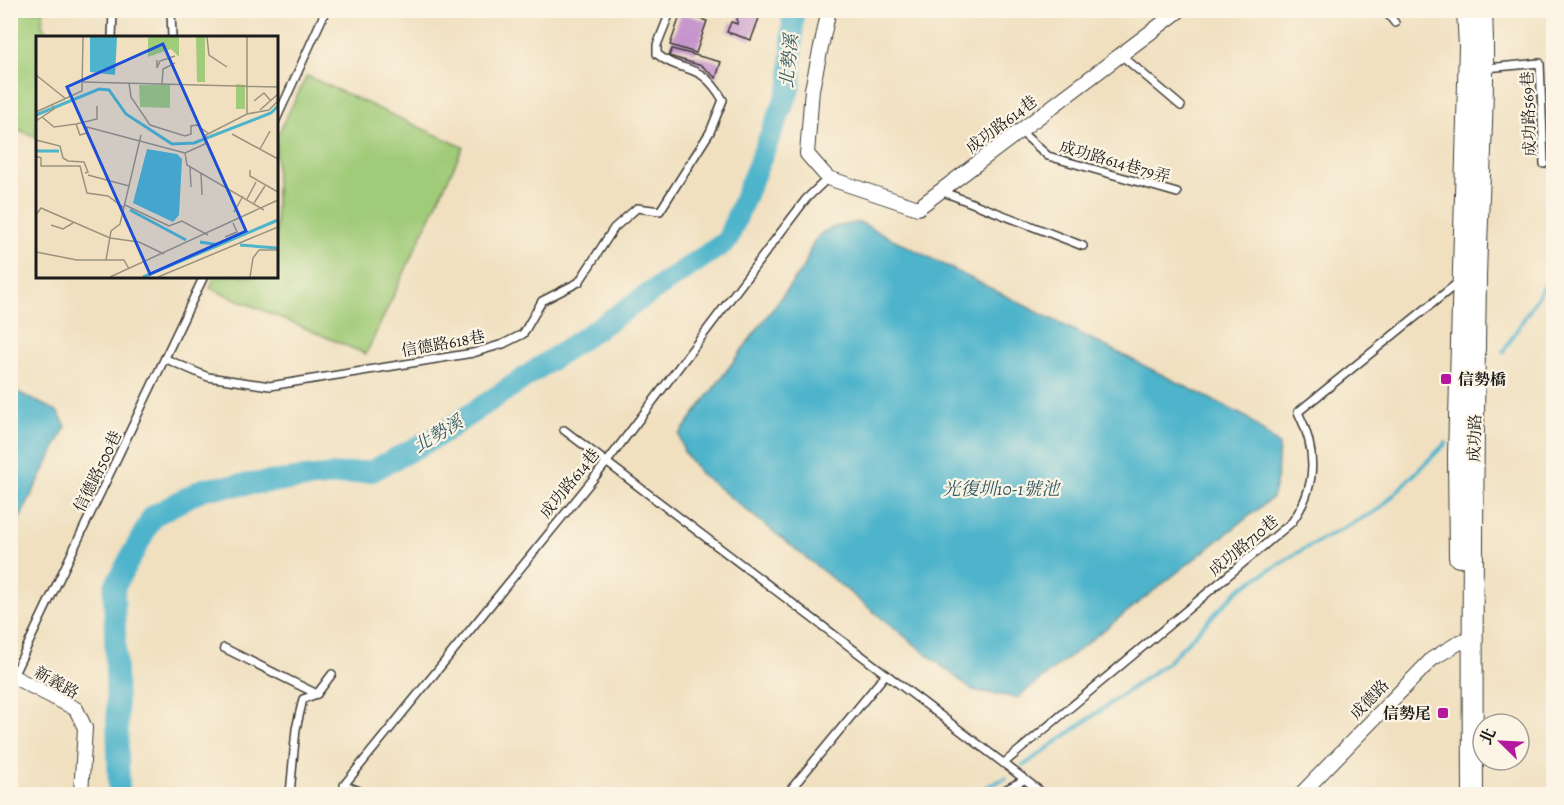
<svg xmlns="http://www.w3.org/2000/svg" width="1564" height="805" font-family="Alegreya,'Noto Serif TC',serif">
<rect width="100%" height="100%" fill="#fcf5e5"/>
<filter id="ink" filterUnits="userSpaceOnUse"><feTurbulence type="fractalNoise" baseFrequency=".0167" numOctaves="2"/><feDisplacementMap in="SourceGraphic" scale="12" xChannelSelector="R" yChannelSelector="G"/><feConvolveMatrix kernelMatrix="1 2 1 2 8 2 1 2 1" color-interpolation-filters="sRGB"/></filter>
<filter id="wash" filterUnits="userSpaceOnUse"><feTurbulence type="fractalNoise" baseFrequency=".008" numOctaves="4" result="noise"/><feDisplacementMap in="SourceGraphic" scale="24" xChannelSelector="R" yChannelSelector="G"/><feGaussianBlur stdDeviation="1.35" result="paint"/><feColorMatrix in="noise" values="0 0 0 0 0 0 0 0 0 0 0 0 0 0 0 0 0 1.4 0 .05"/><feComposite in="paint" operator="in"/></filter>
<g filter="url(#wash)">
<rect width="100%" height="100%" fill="#f0e0c0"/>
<g fill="#a0cb78" stroke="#5e744a" stroke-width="1.5">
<path d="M11,10l33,1 -2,13 7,13 -11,1 -1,100 -26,-12z"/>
<path d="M307,76l156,71 -97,207 -156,-66 5,-12h61v-138z"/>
</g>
<g fill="#4db4cb" stroke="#346874" stroke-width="1.5">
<path d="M859,222l387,195 33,28 -2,35 -5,18 -255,200 -45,-8 -272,-217 -16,-21 -5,-17 126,-170c10,-37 20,-36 54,-43z"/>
<path d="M11,389l46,22 9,15 -55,110z"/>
</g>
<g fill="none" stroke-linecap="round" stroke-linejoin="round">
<g stroke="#4db4cb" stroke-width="4">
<path d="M1503,352l51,-81"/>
<path d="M1023,766l145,-104 71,-73 63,-39 76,-40 68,-67"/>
<path d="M971,794l35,-16"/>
</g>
<path stroke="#4db4cb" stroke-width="22" d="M119,794l-5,-206 39,-72 50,-27 169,-18 66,-35 289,-195 64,-156 2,-75"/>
</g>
<g id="blocks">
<g fill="#c493cc">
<path d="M738,10h24l-11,30 -24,-8 4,-10 6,2z"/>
<path d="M681,13l26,8 -11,32 -26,-8z"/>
<path d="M672,49l49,13 -5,16 -14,-12 -33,-10z"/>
</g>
</g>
</g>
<g filter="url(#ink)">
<use href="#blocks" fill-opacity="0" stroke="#3c3935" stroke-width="1.5"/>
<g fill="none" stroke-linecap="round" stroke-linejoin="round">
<g stroke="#3c3935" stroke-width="10">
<g id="lane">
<path d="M171,10l1,28"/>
<path d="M1385,10l10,13"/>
<path d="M112,38l1,-28"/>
<path d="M1121,55l60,51"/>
<path d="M1486,68l54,-5 4,101"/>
<path d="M276,120l50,-110"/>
<path d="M1019,130l29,26 129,37"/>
<path d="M941,191l142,55"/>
<path d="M166,359l42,18 62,9 203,-33 30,-9 20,-10 19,-33 37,-19 35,-54 23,-20 23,3 50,-79 13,-32c-24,-41 -39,-24 -66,-46v-9l14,-35"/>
<path d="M564,430l480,364"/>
<path d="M224,648l93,46 -14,5 -7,30 -6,65"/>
<path d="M13,676l191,-400"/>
<path d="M317,694l15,-20"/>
<path d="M1004,763l288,-241c26,-36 25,-72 6,-110l162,-131"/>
<path d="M367,794l-23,-9 263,-323 199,-263 22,-21"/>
<path d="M787,794l99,-120"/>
<path d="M997,794l27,-14"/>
</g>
</g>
<g stroke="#3c3935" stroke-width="16">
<g id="street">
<path d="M824,10l4,4 -16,75 -5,65 21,24 90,30 262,-198"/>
<path d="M10,675l66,34 9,19 -4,66"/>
<path d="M1301,794l131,-135 28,-17 12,2"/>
</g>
</g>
<g stroke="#3c3935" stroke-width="22">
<g id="secondary">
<path d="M1459,557l-1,-101 11,-410 -2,-36"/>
<path d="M1473,794c-1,-172 0,-344 3,-516 2,-89 10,-178 6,-268"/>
</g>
</g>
<use href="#lane" stroke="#fff" stroke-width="7"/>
<use href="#street" stroke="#fff" stroke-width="14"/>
<use href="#secondary" stroke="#fff" stroke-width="20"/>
</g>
</g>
<g fill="#b5179e" stroke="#fcf5e5" stroke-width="2">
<rect x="1440" y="373" width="12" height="12" rx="3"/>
<rect x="1437" y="707" width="12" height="12" rx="3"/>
</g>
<g text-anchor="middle" stroke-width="4.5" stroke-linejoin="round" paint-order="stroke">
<g font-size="16" fill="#1c1c1c" stroke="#fcf5e5">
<text transform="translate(1528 114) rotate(-92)" y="6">成功路569巷</text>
<text transform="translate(1001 124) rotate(-37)" y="6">成功路614巷</text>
<text transform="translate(1115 161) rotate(16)" y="6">成功路614巷79弄</text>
<text transform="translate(443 343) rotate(-10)" y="6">信德路618巷</text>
<text transform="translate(1474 438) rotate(-88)" y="6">成功路</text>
<text transform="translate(97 471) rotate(-64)" y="6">信德路500巷</text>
<text transform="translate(569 483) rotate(-51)" y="6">成功路614巷</text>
<text transform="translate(1243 545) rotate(-40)" y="6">成功路710巷</text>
<text transform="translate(57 682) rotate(29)" y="6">新義路</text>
<text transform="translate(1369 699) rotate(-46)" y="6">成德路</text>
</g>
<g font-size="16" font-weight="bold" fill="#1c1c1c" stroke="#fcf5e5" text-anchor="start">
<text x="1458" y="385">信勢橋</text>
<text x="1431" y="719" text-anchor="end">信勢尾</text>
</g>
<g font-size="18" font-style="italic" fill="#305962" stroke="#fcf5e5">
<text transform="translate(789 61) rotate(-85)" y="6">北勢溪</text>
<text transform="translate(438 434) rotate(-31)" y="6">北勢溪</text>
<text x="1001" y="495">光復圳10-1號池</text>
</g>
</g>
<g transform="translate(36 36)">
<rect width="242" height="242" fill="#f0e0c0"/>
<path d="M112,1h31v20l-8,-8 -23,8zM160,1h9v45h-8zM200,48l9,1v24h-9zM103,49h31v23l-30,-1z" fill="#a0cb78"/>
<path d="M54,1h27l-2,38 -25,-3zM111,113l30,5 5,5 -3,56 -6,7 -40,-19z" fill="#4db4cb"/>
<path fill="none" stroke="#4db4cb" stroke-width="3" d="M0,79l63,-26 10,1 17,24 46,30 22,-1 77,-30 7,-7M0,115h23M94,174l56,30M164,206l19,3 59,-25M204,209l37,3M107,241l76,-32"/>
<path fill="none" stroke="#9b927e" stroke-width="1.5" d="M171,1l2,18 18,12M121,24v8l3,-7 15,-5M0,39l30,24M47,46l195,5M93,47l2,14 19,28 35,11 6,-2v-8l6,-1 12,9M126,48l1,-15 12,-6M218,65l10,-8 7,8M224,74l18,-16M0,76l46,-21 1,-54M211,78v-77M6,81l12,10 22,-3 4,11 7,-2v-6l98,26M0,85l18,-12 -2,-5M40,88l21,-5v-13M196,98l46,25M0,104l24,6 3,12 5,3 16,1 4,10 -3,1M224,113l10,-18M0,120l5,2v8h39l7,27 21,3 16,12M154,131l1,20M214,134v6l28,16M165,137l1,22M52,139l41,11M211,163l9,-17M218,167l11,-17M89,169l44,21 13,-5 26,14M228,174l-77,-45 -2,-12 20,-9 1,-9 41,-21 22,-4 9,-9M198,176l9,-16M0,179l5,-7 69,30 29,4 25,12M15,189l12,4 10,-6M189,201l12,-5 -4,-9M0,216l41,8h47l5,9M70,224l5,-29 9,-7 21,-89M74,241l168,-77M122,241l120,-50M214,241l3,-19 6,-8h19"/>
<path fill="#1d4ed8" fill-opacity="0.15" stroke="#1d4ed8" stroke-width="3" d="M127,8l83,187 -96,43 -83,-187z"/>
<rect width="242" height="242" fill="none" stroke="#1c1c1c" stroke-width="3"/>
</g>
<rect width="1564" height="805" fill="none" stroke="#fcf5e5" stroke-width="36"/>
<g transform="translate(1501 742) rotate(294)"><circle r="28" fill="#fcf5e5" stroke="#a29e95" stroke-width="1.5"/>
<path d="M0-4.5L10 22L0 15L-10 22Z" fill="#b5179e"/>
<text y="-9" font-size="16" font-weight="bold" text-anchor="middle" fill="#1c1c1c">北</text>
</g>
</svg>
